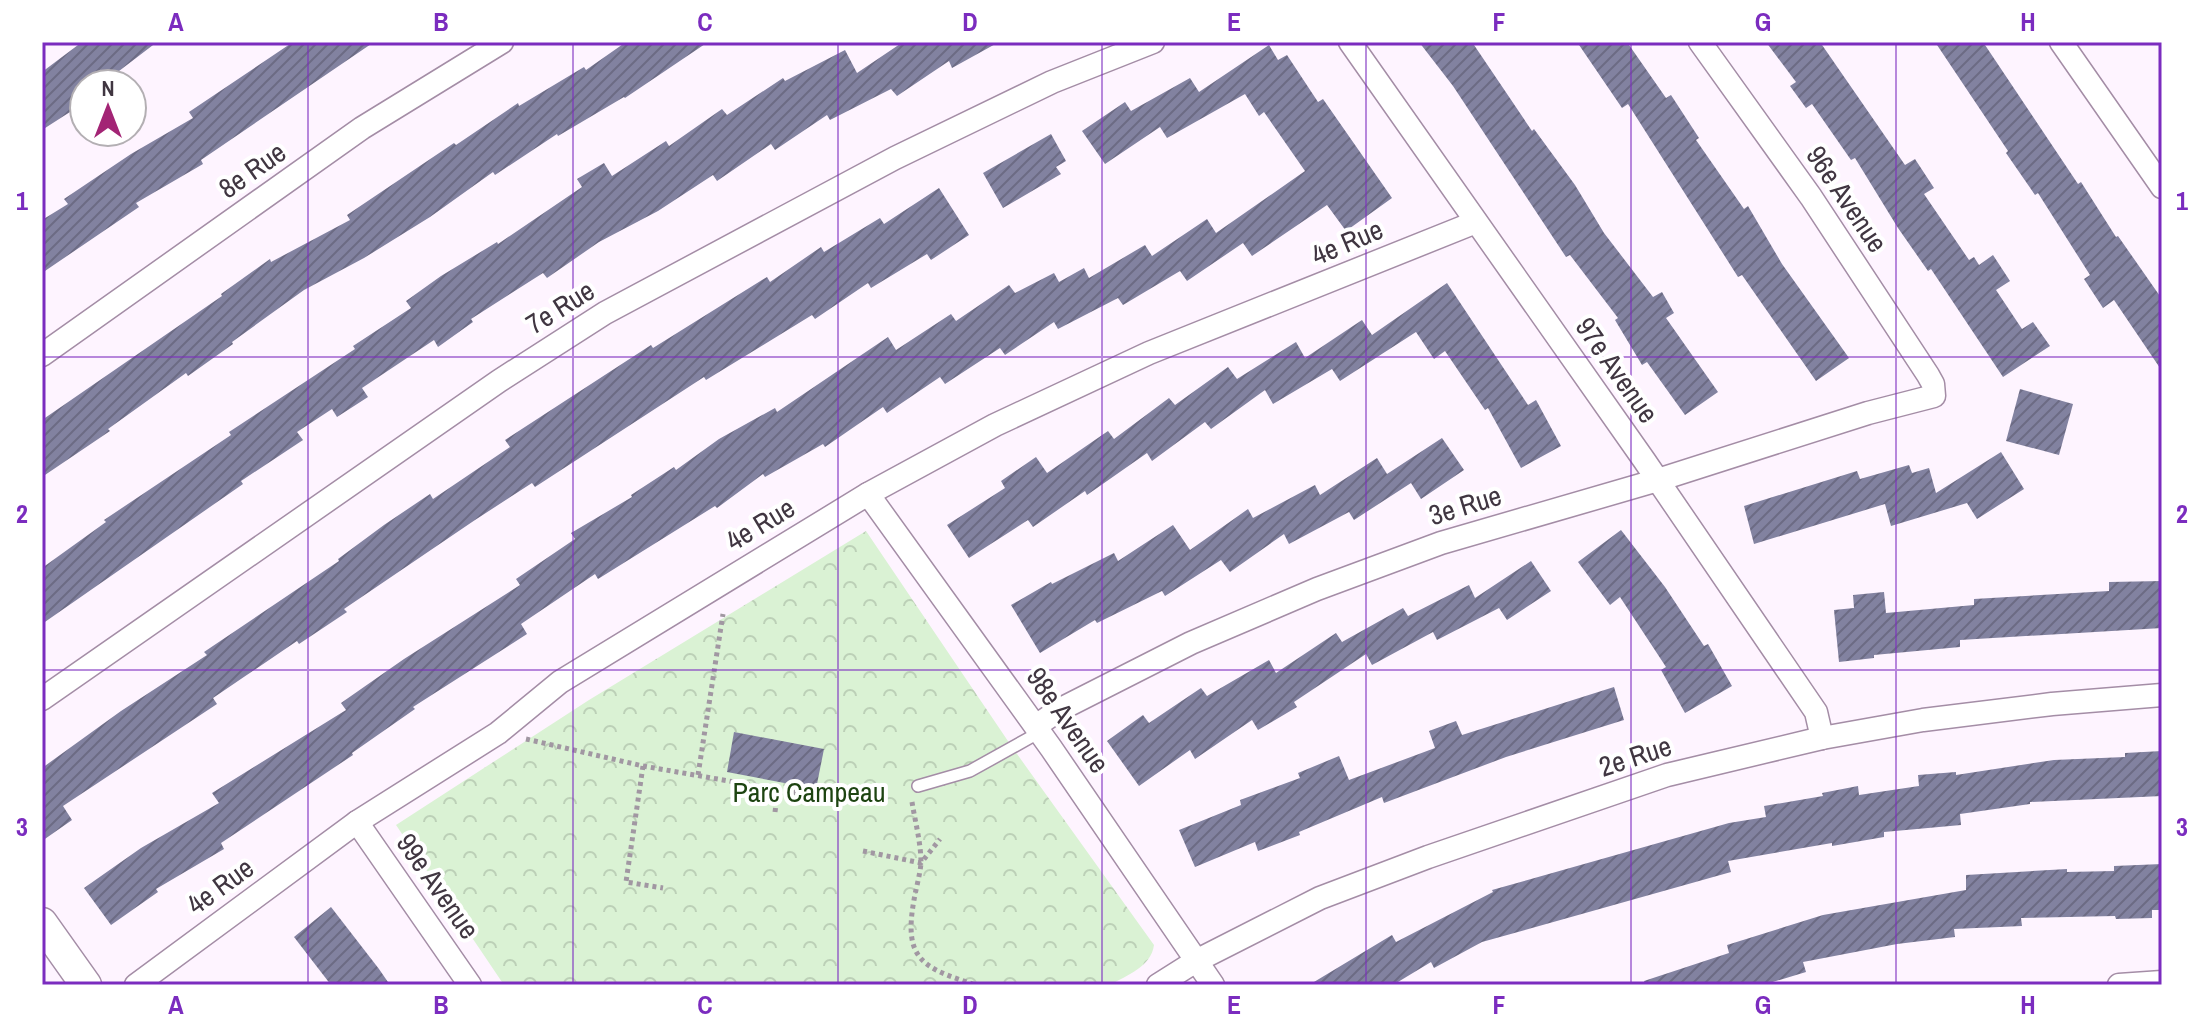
<svg xmlns="http://www.w3.org/2000/svg" width="2204" height="1027" font-family="'Archivo Narrow',sans-serif">
<defs>
<pattern id="park-crowns" width="20" height="18" patternUnits="userSpaceOnUse" patternTransform="scale(2)"><rect width="20" height="18" fill="#daf2d4"/><path d="M2 6a3 3 0 1 1 6 0M12 15a3 3 0 1 1 6 0" fill="none" stroke="#bcd0b7"/></pattern>
<pattern id="building-hatch" width="6" height="6" patternUnits="userSpaceOnUse" patternTransform="scale(2)"><rect width="6" height="6" fill="#8282a0"/><path d="M-1 1l2-2M0 6l6-6M5 7l2-2" fill="none" stroke="#6c6b84"/></pattern>
</defs>
<rect width="100%" height="100%" fill="#fef4ff"/>
<path fill="url(#park-crowns)" d="M866,531l146,216 142,198c-3,22 -27,30 -44,40h-606l-108,-160 193,-125z"/>
<g fill="url(#building-hatch)">
<path d="M82,42h75l-55,42h-18v19l-42,27v-58z"/>
<path d="M293,42h81l-173,118 2,4 -67,39 3,4 -97,66v-53l26,-16 -4,-5 67,-45 62,-36 -4,-6z"/>
<path d="M626,42h82l-83,56 -1,-1 -66,39 -1,-2 -62,41 -2,-3 -63,45 -66,41 -60,32 -72,52 1,2 -45,32 -2,-3 -78,56 2,2 -68,46v-57l180,-124 -1,-2 49,-35 1,3 79,-42 -3,-5 107,-72 2,2 62,-42 1,3 65,-39 2,3z"/>
<path d="M903,42h96l-47,26 -3,-7 -52,35 -6,-7 -61,31 -3,-5 -52,35 -4,-6 -54,37 -4,-6 -55,36 -59,31 -52,36 -4,-5 -72,46 2,3 -35,25 -4,-7 -72,48 6,9 -31,20 -5,-8 -35,23 6,8 -62,41 2,3 -201,140v-56l64,-46 -2,-2 127,-85 -2,-3 126,-83 -2,-3 58,-38 -5,-7 35,-25 56,-34 1,2 84,-57 -5,-8 27,-16 8,13 54,-35 3,5 53,-37 5,6 56,-37 2,3 60,-31 12,23z"/>
<path d="M1419,42h53l60,89 2,-2 41,56 29,48 49,64 9,-5 12,21 -8,5 52,74 -33,23 -38,-53 -5,3 -27,-45 3,-2 -48,-63 -4,2 -113,-171z"/>
<path d="M1577,42h50l39,56 5,-3 28,43 -3,2 48,69 4,-3 34,58 67,94 -33,23 -74,-106 -4,2 -110,-173 -6,4z"/>
<path d="M1766,42h54l85,123 10,-6 19,29 -10,6 45,66 5,-3 5,8 14,-10 17,26 -14,9 26,39 11,-7 17,24 -47,31 -72,-108 -3,2 -30,-43 -43,-70 -4,2 -39,-56 -6,4 -16,-22 6,-4z"/>
<path d="M1935,42h48l95,142 3,-2 35,55 2,-1 44,63v72l-48,-71 -11,8 -19,-29 6,-4 -52,-82 -3,2 -29,-42 2,-2z"/>
<path d="M1269,45l9,15 9,-5 31,47 5,-3 69,99 -46,33 -19,-26 -75,51 -9,-13 -56,38 -7,-10 -57,34 -5,-7 -60,31 -4,-7 -49,33 -5,-7 -55,36 -5,-7 -53,36 -4,-6 -58,40 -2,-3 -58,33 -2,-3 -46,34 -2,-2 -117,73 -3,-5 -74,50 6,10 -114,73 2,2 -63,44 1,2 -132,88 3,6 -68,40 2,3 -47,33 -27,-37 57,-40 78,-45 -7,-10 134,-83 -5,-7 63,-44 116,-74 -4,-6 59,-40 -4,-6 61,-36 -1,-2 43,-28 2,3 43,-31 56,-31 2,4 111,-75 8,13 55,-36 5,7 53,-36 6,8 39,-20 5,9 25,-14 5,10 56,-33 7,11 55,-37 9,14 89,-62 -41,-59 -5,4 -14,-22 -78,44 -7,-11 -55,37 -23,-33 43,-29 6,9 59,-33 9,14z"/>
<path d="M1051,134l15,27 -10,6 5,7 -58,34 -20,-35z"/>
<path d="M939,188l30,47 -38,25 -4,-6 -56,34 -3,-5 -53,36 -3,-4 -106,65 -2,-3 -169,110 -3,-4 -57,37 -131,89 3,3 -48,32 -2,-3 -84,57 4,6 -154,102 9,14 -30,21v-73l79,-57 86,-56 -3,-3 135,-91 -1,-2 46,-34 46,-31 3,5 77,-52 -5,-7 146,-95 2,3 114,-71 3,5 51,-35 3,5 56,-34 4,6z"/>
<path d="M1447,283l81,122 8,-5 25,46 -40,22 -33,-60 -3,2 -40,-59 -11,8 -18,-27 -76,49 -8,-12 -59,35 -8,-14 -54,39 -6,-7 -53,39 -5,-8 -60,42 -2,-4 -52,36 -5,-7 -59,38 -22,-33 58,-37 -4,-7 35,-24 11,16 61,-42 6,8 55,-41 6,7 53,-38 9,12 59,-37 9,16 57,-38 10,15z"/>
<path d="M2020,389l53,15 -14,51 -53,-14z"/>
<path d="M1442,438l22,32 -43,29 -10,-16 -57,37 -5,-8 -60,32 -5,-10 -54,38 -9,-12 -56,36 -3,-5 -65,32 -2,-3 -55,33 -29,-48 40,-23 1,2 62,-31 4,8 55,-36 17,25 58,-41 5,9 62,-33 5,10 57,-37 10,16z"/>
<path d="M2001,452l23,37 -47,30 -10,-16 -76,23 -6,-22 -131,40 -10,-38 113,-35 3,8 49,-14 3,8 17,-5 7,25z"/>
<path d="M1621,530l44,57 39,59 4,-2 24,42 -47,27 -24,-43 5,-3 -46,-70 -10,8 -32,-43z"/>
<path d="M1531,561l20,30 -44,29 -8,-12 -62,32 -4,-8 -61,33 -6,-11 -72,48 3,5 -39,23 -6,-10 -57,39 -5,-9 -51,36 -32,-45 36,-26 6,8 52,-35 6,8 62,-36 7,13 60,-40 6,9 61,-34 5,8 61,-31 6,13z"/>
<path d="M2162,581v47l-202,12v7l-86,8v3l-35,4 -5,-52 20,-2 -1,-13 31,-3 2,21 88,-8v-6l135,-8v-9z"/>
<path d="M1614,687l10,33 -118,37 -122,46 -2,-6 -83,35 1,3 -42,16 -3,-9 -60,25 -16,-37 62,-25 -1,-5 60,-22 -2,-5 41,-17 10,24 86,-32 -6,-17 27,-10 6,14z"/>
<path d="M734,732l90,17 -8,40 -89,-17z"/>
<path d="M2162,751v45l-132,6v2l-70,10 1,11 -77,7v5l-52,9v-3l-104,18 3,11 -249,70 -48,26 -3,-6 -38,23h-84l83,-50 4,7 97,-50 -1,-2 237,-67 37,-6 -2,-11 59,-10 -1,-3 36,-7 1,9 60,-9 -1,-11 38,-3v3l98,-15 71,-3v-4z"/>
<path d="M2162,864v46h-10v8l-36,1 -1,-3 -94,2 1,8 -68,3 1,8 -58,7 -94,18 3,10 -43,13h-118l-1,-4 85,-28 -2,-8 96,-30 143,-25v-15l101,-6v3l47,-1v-5z"/>
<path d="M331,907l48,62 11,16h-59l-37,-48z"/>
</g>
<g fill="none" stroke-linecap="round" stroke-linejoin="round">
<g stroke="#a48da6" stroke-width="14">
<path id="lane" d="M918,786l52,-15 70,-39"/>
</g>
<g stroke="#a48da6" stroke-width="25">
<g id="street">
<path d="M1350,42l294,418 172,252 6,26"/>
<path d="M2061,42l101,145"/>
<path d="M42,355l320,-227 140,-86"/>
<path d="M868,494l183,254 162,237"/>
<path d="M42,699l457,-318 106,-68 290,-155 157,-76 101,-40"/>
<path d="M1036,726l23,-16 132,-67 126,-54 124,-46 217,-63 210,-67 66,-17 -1,-12 -5,-9 -117,-178 -111,-155"/>
<path d="M357,822l113,163"/>
<path d="M136,985l221,-163 141,-89 62,-51 308,-188 127,-69 154,-72 327,-131"/>
<path d="M1158,985l38,-24 124,-63 108,-41 239,-82 155,-37 101,-18 129,-16 110,-9"/>
<path d="M2119,985l43,-3"/>
</g>
</g>
<g stroke="#a48da6" stroke-width="33">
<path id="secondary" d="M42,923l44,62"/>
</g>
<g stroke="#a197a2" stroke-width="5" stroke-dasharray="4 4" stroke-linecap="butt">
<path d="M526,739l117,27 172,30"/>
<path d="M643,766l-17,116 37,6"/>
<path d="M698,775l25,-161"/>
<path d="M912,802c3,19 9,41 9,61 -1,12 -5,25 -7,37 -11,60 9,68 62,85"/>
<path d="M775,812l3,-22"/>
<path d="M863,851l58,12 19,-24"/>
</g>
<use href="#lane" stroke="#fff" stroke-width="11"/>
<use href="#street" stroke="#fff" stroke-width="22"/>
<use href="#secondary" stroke="#fff" stroke-width="30"/>
</g>
<path fill="none" stroke="#7b2cbf" stroke-width="2" stroke-opacity="0.55" d="M308,42v943M573,42v943M838,42v943M1102,42v943M1366,42v943M1631,42v943M1896,42v943M42,357h2120M42,670h2120"/>
<g text-anchor="middle" stroke-width="8" stroke-linejoin="round" paint-order="stroke">
<g font-size="28" fill="#403641" stroke="#fff">
<text transform="translate(252 170) rotate(-35)" y="10">8e Rue</text>
<text transform="translate(1847 199) rotate(56)" y="10">96e Avenue</text>
<text transform="translate(1347 242) rotate(-23)" y="10">4e Rue</text>
<text transform="translate(560 307) rotate(-32)" y="10">7e Rue</text>
<text transform="translate(1617 370) rotate(55)" y="10">97e Avenue</text>
<text transform="translate(1465 505) rotate(-17)" y="10">3e Rue</text>
<text transform="translate(760 524) rotate(-31)" y="10">4e Rue</text>
<text transform="translate(1068 720) rotate(55)" y="10">98e Avenue</text>
<text transform="translate(1635 756) rotate(-18)" y="10">2e Rue</text>
<text transform="translate(220 886) rotate(-36)" y="10">4e Rue</text>
<text transform="translate(438 886) rotate(55)" y="10">99e Avenue</text>
</g>
<g font-size="28" fill="#1d4411" stroke="#fff">
<text x="809" y="802">Parc Campeau</text>
</g>
</g>
<rect width="2204" height="1027" fill="none" stroke="#ffffff" stroke-width="88"/>
<g transform="translate(108 108)"><circle r="38" fill="#ffffff" stroke="#b3afb3" stroke-width="2"/>
<path d="M0-6L14 30L0 20L-14 30Z" fill="#a32475"/>
<text y="-12" font-size="22" font-weight="bold" text-anchor="middle" fill="#403641">N</text>
</g>
<rect x="44" y="44" width="2116" height="939" fill="none" stroke="#7b2cbf" stroke-width="3"/>
<g font-size="26" text-anchor="middle" font-weight="bold" fill="#7b2cbf">
<text x="176" y="31">A</text>
<text x="441" y="31">B</text>
<text x="705" y="31">C</text>
<text x="970" y="31">D</text>
<text x="1234" y="31">E</text>
<text x="1499" y="31">F</text>
<text x="1763" y="31">G</text>
<text x="2028" y="31">H</text>
<text x="22" y="210">1</text>
<text x="2182" y="210">1</text>
<text x="22" y="523">2</text>
<text x="2182" y="523">2</text>
<text x="22" y="836">3</text>
<text x="2182" y="836">3</text>
<text x="176" y="1014">A</text>
<text x="441" y="1014">B</text>
<text x="705" y="1014">C</text>
<text x="970" y="1014">D</text>
<text x="1234" y="1014">E</text>
<text x="1499" y="1014">F</text>
<text x="1763" y="1014">G</text>
<text x="2028" y="1014">H</text>
</g>
</svg>
